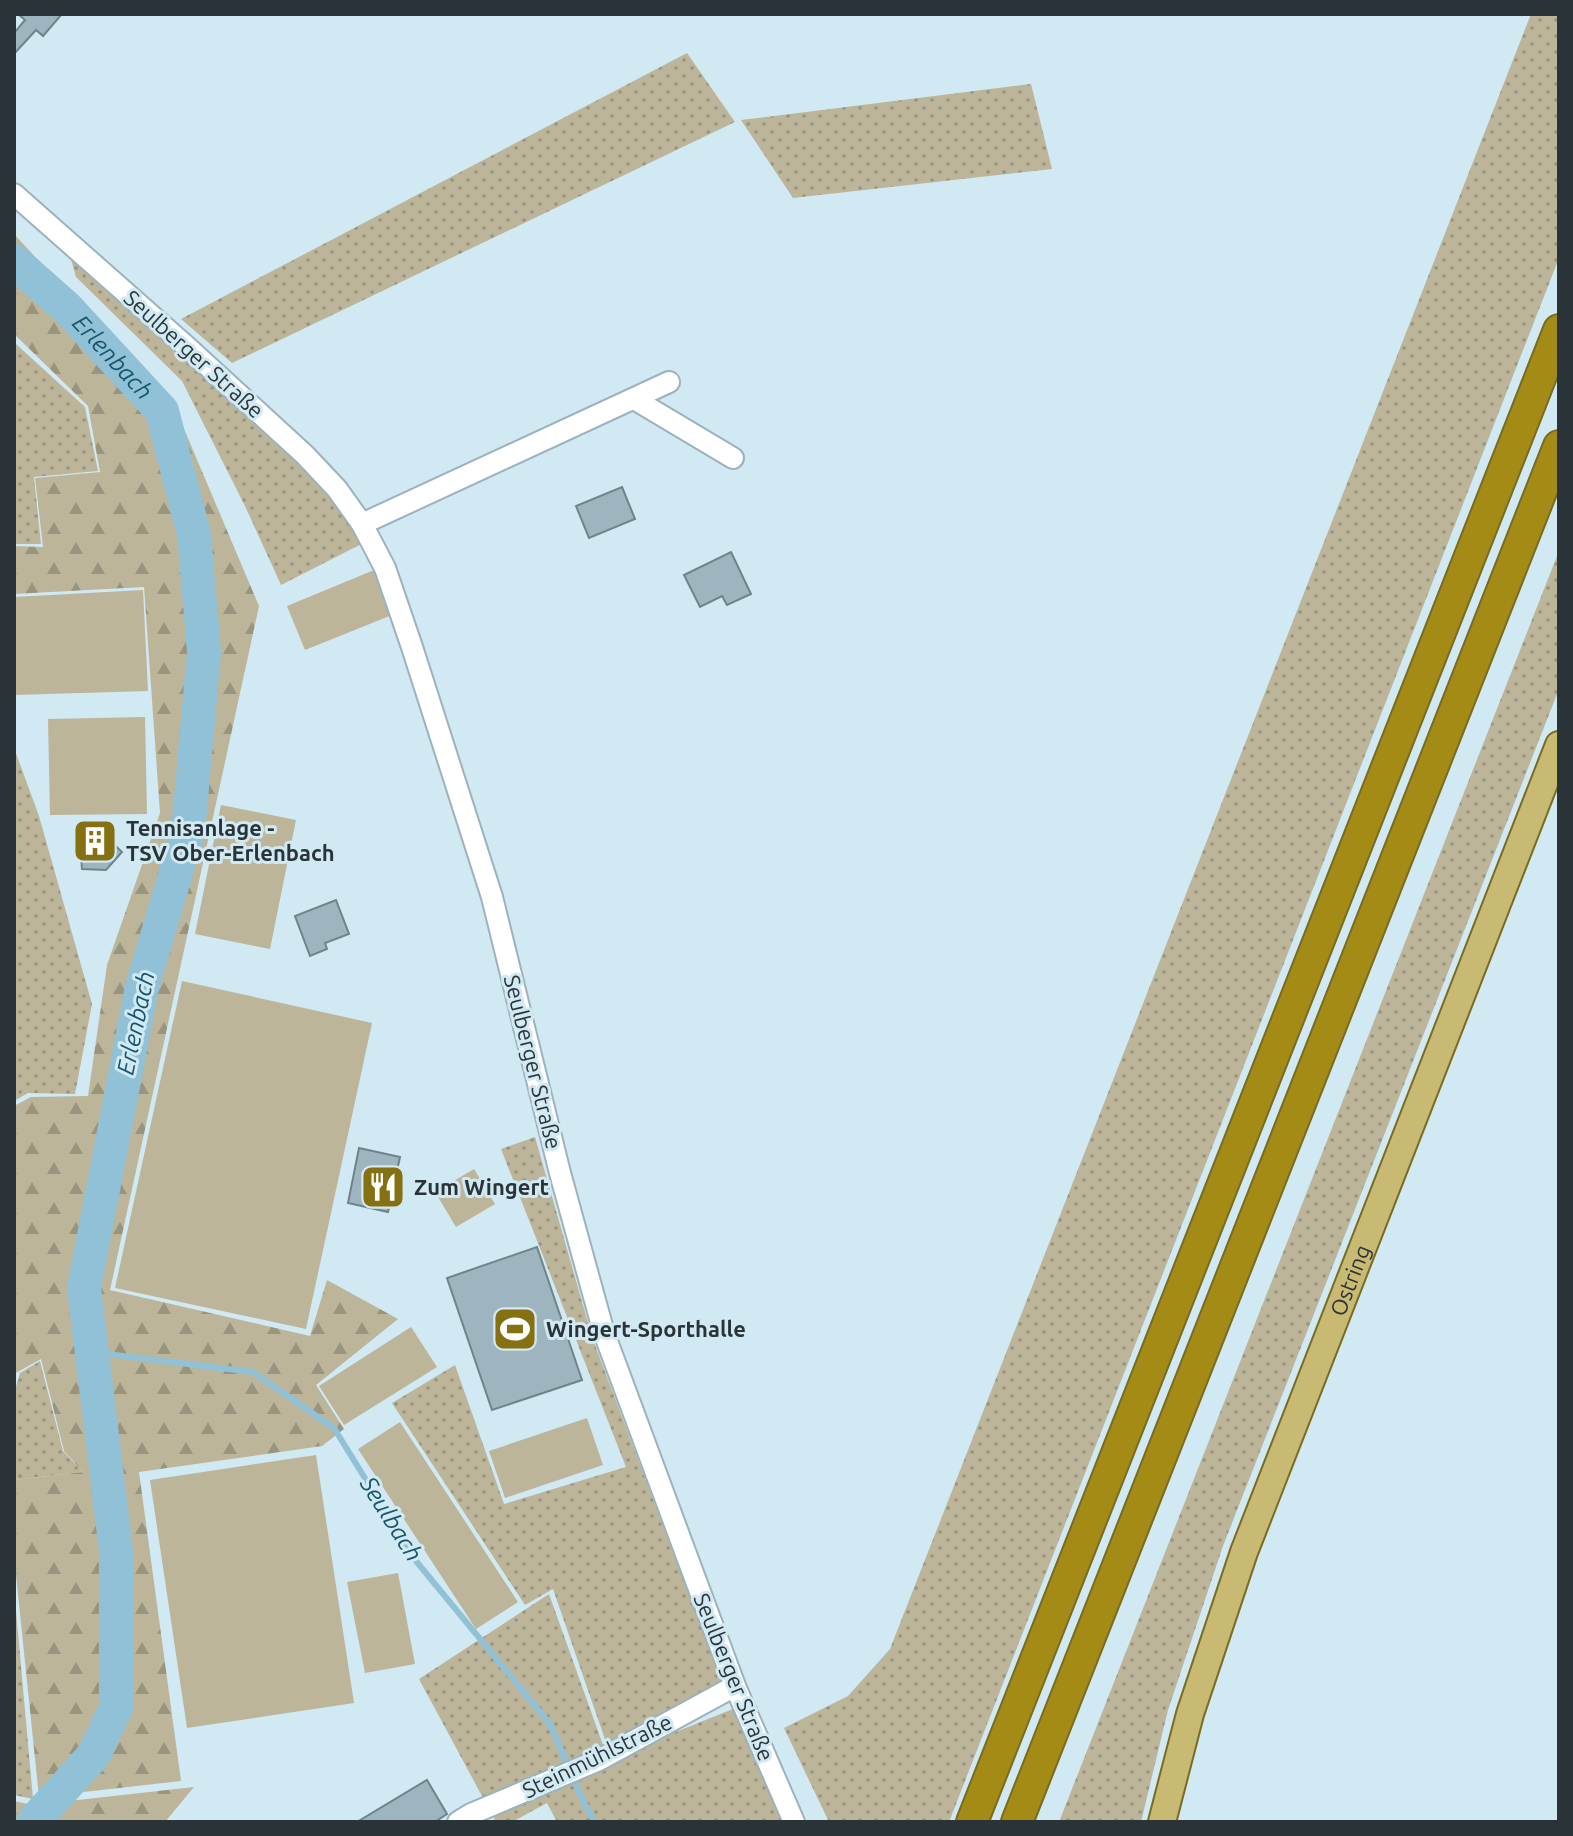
<svg xmlns="http://www.w3.org/2000/svg" width="1573" height="1836" font-family="Ubuntu,sans-serif">
<defs>
<pattern id="grass-dots" width="8" height="8" patternUnits="userSpaceOnUse" patternTransform="scale(2)"><rect width="8" height="8" fill="#bcb599"/><path d="M2 2h.1M6 6h.1" fill="none" stroke="#99947e" stroke-width="1.8" stroke-linecap="round"/></pattern>
<pattern id="forest-firs" width="22" height="20" patternUnits="userSpaceOnUse" patternTransform="scale(2)"><rect width="22" height="20" fill="#bcb599"/><path d="M5 1l3.5 6h-7zM16 11l3.5 6h-7z" fill="#99947e"/></pattern>
</defs>
<rect width="100%" height="100%" fill="#d1e9f3"/>
<g fill="url(#grass-dots)">
<path d="M1531,14h28v244l-610,1564h-120l-45,-94 64,-32 42,-47z"/>
<path d="M687,53l48,69 -503,241 -51,-44z"/>
<path d="M1031,84l21,85 -259,29 -52,-78z"/>
<path d="M63,231l215,184 66,66 35,54 -98,50 -36,-79 -63,-125 -106,-104z"/>
<path d="M16,344l69,63 13,64 -64,6 7,67h-27v-197z"/>
<path d="M1559,551v138l-336,857 -55,164 -27,112h-82z"/>
<path d="M14,748l25,68 53,188 -17,90 -47,-1 -14,8z"/>
<path d="M535,1137l58,203 131,347 -114,67 -57,-165 -28,16 -133,-202 63,-38 49,139 122,-37 -125,-318z"/>
<path d="M40,1361l23,90 20,21 -69,8v-87l6,-20z"/>
<path d="M14,1588l19,211 -19,-4z"/>
<path d="M549,1594l59,165 125,-50 52,113h-228l-10,-19 -35,19h-16l-77,-143z"/>
</g>
<g fill="url(#forest-firs)">
<path d="M14,234l162,176 83,196 -149,684 200,46 17,-56 71,39 -82,66 28,44 -22,17 -183,26 42,309 -142,16 -25,-241v-76l69,-8 -19,-21 -23,-92 -27,15v-268l17,-9 57,-1 19,-131 53,-152 -16,-226 -130,7v-48l29,1 -8,-69 65,-6 -12,-66 -74,-72z"/>
<path d="M194,1787l-29,35h-151v-21l19,4z"/>
</g>
<g fill="#bcb599">
<path d="M379,568l18,45 -92,37 -18,-44z"/>
<path d="M143,590l5,101 -134,4v-98z"/>
<path d="M145,717l2,97 -97,1 -2,-96z"/>
<path d="M221,805l75,15 -26,129 -75,-15z"/>
<path d="M182,981l190,42 -66,306 -191,-41z"/>
<path d="M474,1169l21,35 -39,23 -21,-35z"/>
<path d="M411,1327l26,40 -93,58 -25,-39z"/>
<path d="M587,1418l16,47 -98,33 -16,-47z"/>
<path d="M400,1422l118,180 -42,27 -118,-180z"/>
<path d="M316,1455l38,248 -167,25 -37,-248z"/>
<path d="M398,1573l17,91 -50,9 -18,-91z"/>
</g>
<g fill="none" stroke-linecap="round" stroke-linejoin="round">
<path stroke="#90c1d7" stroke-width="6" d="M91,1352l162,20 81,56 82,133 134,163 33,77 12,21"/>
<path stroke="#90c1d7" stroke-width="34" id="s1" d="M14,261l53,47 95,103 32,123 10,118 -16,180 -46,155 -58,301 32,263v157l-23,48 -60,66"/>
</g>
<g fill="#9eb5bf" stroke="#6e848d" stroke-width="2">
<path d="M18,14h44l-19,22 -7,-6 -22,24v-21l11,-13z"/>
<path d="M622,487l13,32 -46,19 -13,-32z"/>
<path d="M731,552l20,42 -24,11 -5,-9 -22,11 -16,-32z"/>
<path d="M79,830h20l23,22 -16,18 -24,-1z"/>
<path d="M336,900l13,34 -24,9 2,6 -17,7 -15,-40z"/>
<path d="M359,1148l41,9 -12,55 -40,-9z"/>
<path d="M537,1247l45,133 -90,30 -45,-132z"/>
<path d="M427,1780l20,34 -12,8h-78z"/>
</g>
<g fill="none" stroke-linecap="round" stroke-linejoin="round">
<g stroke="#9cb2bd" stroke-width="24">
<g id="minor">
<path d="M14,194l172,152 119,109 32,34 25,35 23,44 27,79 80,250 68,276 44,160 131,353 59,136"/>
<path d="M634,399l99,59"/>
<path d="M362,524l307,-142"/>
<path d="M458,1822l13,-8 128,-54 136,-74"/>
</g>
</g>
<g stroke="#796c21" stroke-width="30">
<g id="major">
<path id="s2" d="M1162,1822l28,-108 54,-162 315,-807"/>
</g>
</g>
<g stroke="#796c21" stroke-width="34">
<g id="highway">
<path d="M972,1822l587,-1492"/>
<path d="M1017,1822l542,-1376"/>
</g>
</g>
<use href="#minor" stroke="#fff" stroke-width="20"/>
<use href="#major" stroke="#c8b973" stroke-width="26"/>
<use href="#highway" stroke="#a38b15" stroke-width="30"/>
</g>
<defs>
<g id="building-square" transform="scale(2.3)"><rect x="-9" y="-9" width="18" height="18" rx="4" fill="#867112" stroke="#d1e9f3"/><path d="M-4-6H4V6H1V3H-1V6H-4ZM-2.5-4.3h1.7v1.8h-1.7ZM.8-4.3h1.7v1.8H.8ZM-2.5-1h1.7V.8h-1.7ZM.8-1h1.7V.8H.8Z" fill="#fff"/></g>
<g id="restaurant-square" transform="scale(2.3)"><rect x="-9" y="-9" width="18" height="18" rx="4" fill="#867112" stroke="#d1e9f3"/><path d="M-5-6h1v4h1v-4h1v4h1v-4h1v5L-1.5 .5V6h-2V.5L-5-1ZM5-6V6H3V1.5H1.5Q1.5-4 5-6Z" fill="#fff"/></g>
<g id="stadium-square" transform="scale(2.3)"><rect x="-9" y="-9" width="18" height="18" rx="4" fill="#867112" stroke="#d1e9f3"/><path d="M0-5a6.5 5 0 1 0 0 10a6.5 5 0 1 0 0-10ZM-3.5-1.8h7v3.6h-7Z" fill="#fff"/></g>
</defs>
<g fill-rule="evenodd">
<use href="#building-square" x="95" y="841"/>
<use href="#restaurant-square" x="383" y="1187"/>
<use href="#stadium-square" x="515" y="1329"/>
</g>
<g text-anchor="middle" stroke-width="6" stroke-linejoin="round" paint-order="stroke">
<g font-size="22" fill="#2a3337" stroke="#d1e9f3">
<text transform="translate(194 354) rotate(42)" y="8">Seulberger Straße</text>
<text transform="translate(533 1062) rotate(76)" y="8">Seulberger Straße</text>
<text dy="8" stroke="none"><textPath href="#s2" startOffset="574">Ostring</textPath></text>
<text transform="translate(734 1677) rotate(68)" y="8">Seulberger Straße</text>
<text transform="translate(597 1756) rotate(-26)" y="8">Steinmühlstraße</text>
</g>
<g font-size="22" font-weight="bold" fill="#2a3337" stroke="#d1e9f3" text-anchor="start">
<text x="126" y="836">Tennisanlage -<tspan x="126" dy="25">TSV Ober-Erlenbach</tspan></text>
<text x="414" y="1195">Zum Wingert</text>
<text x="546" y="1337">Wingert-Sporthalle</text>
</g>
<g font-size="24" font-style="italic" fill="#17556c" stroke="#d1e9f3">
<text dy="8" stroke="none"><textPath href="#s1" startOffset="138">Erlenbach</textPath></text>
<text transform="translate(136 1023) rotate(-78)" y="8">Erlenbach</text>
<text transform="translate(391 1519) rotate(58)" y="8">Seulbach</text>
</g>
</g>
<rect width="1573" height="1836" fill="none" stroke="#2a3337" stroke-width="32"/>
</svg>
